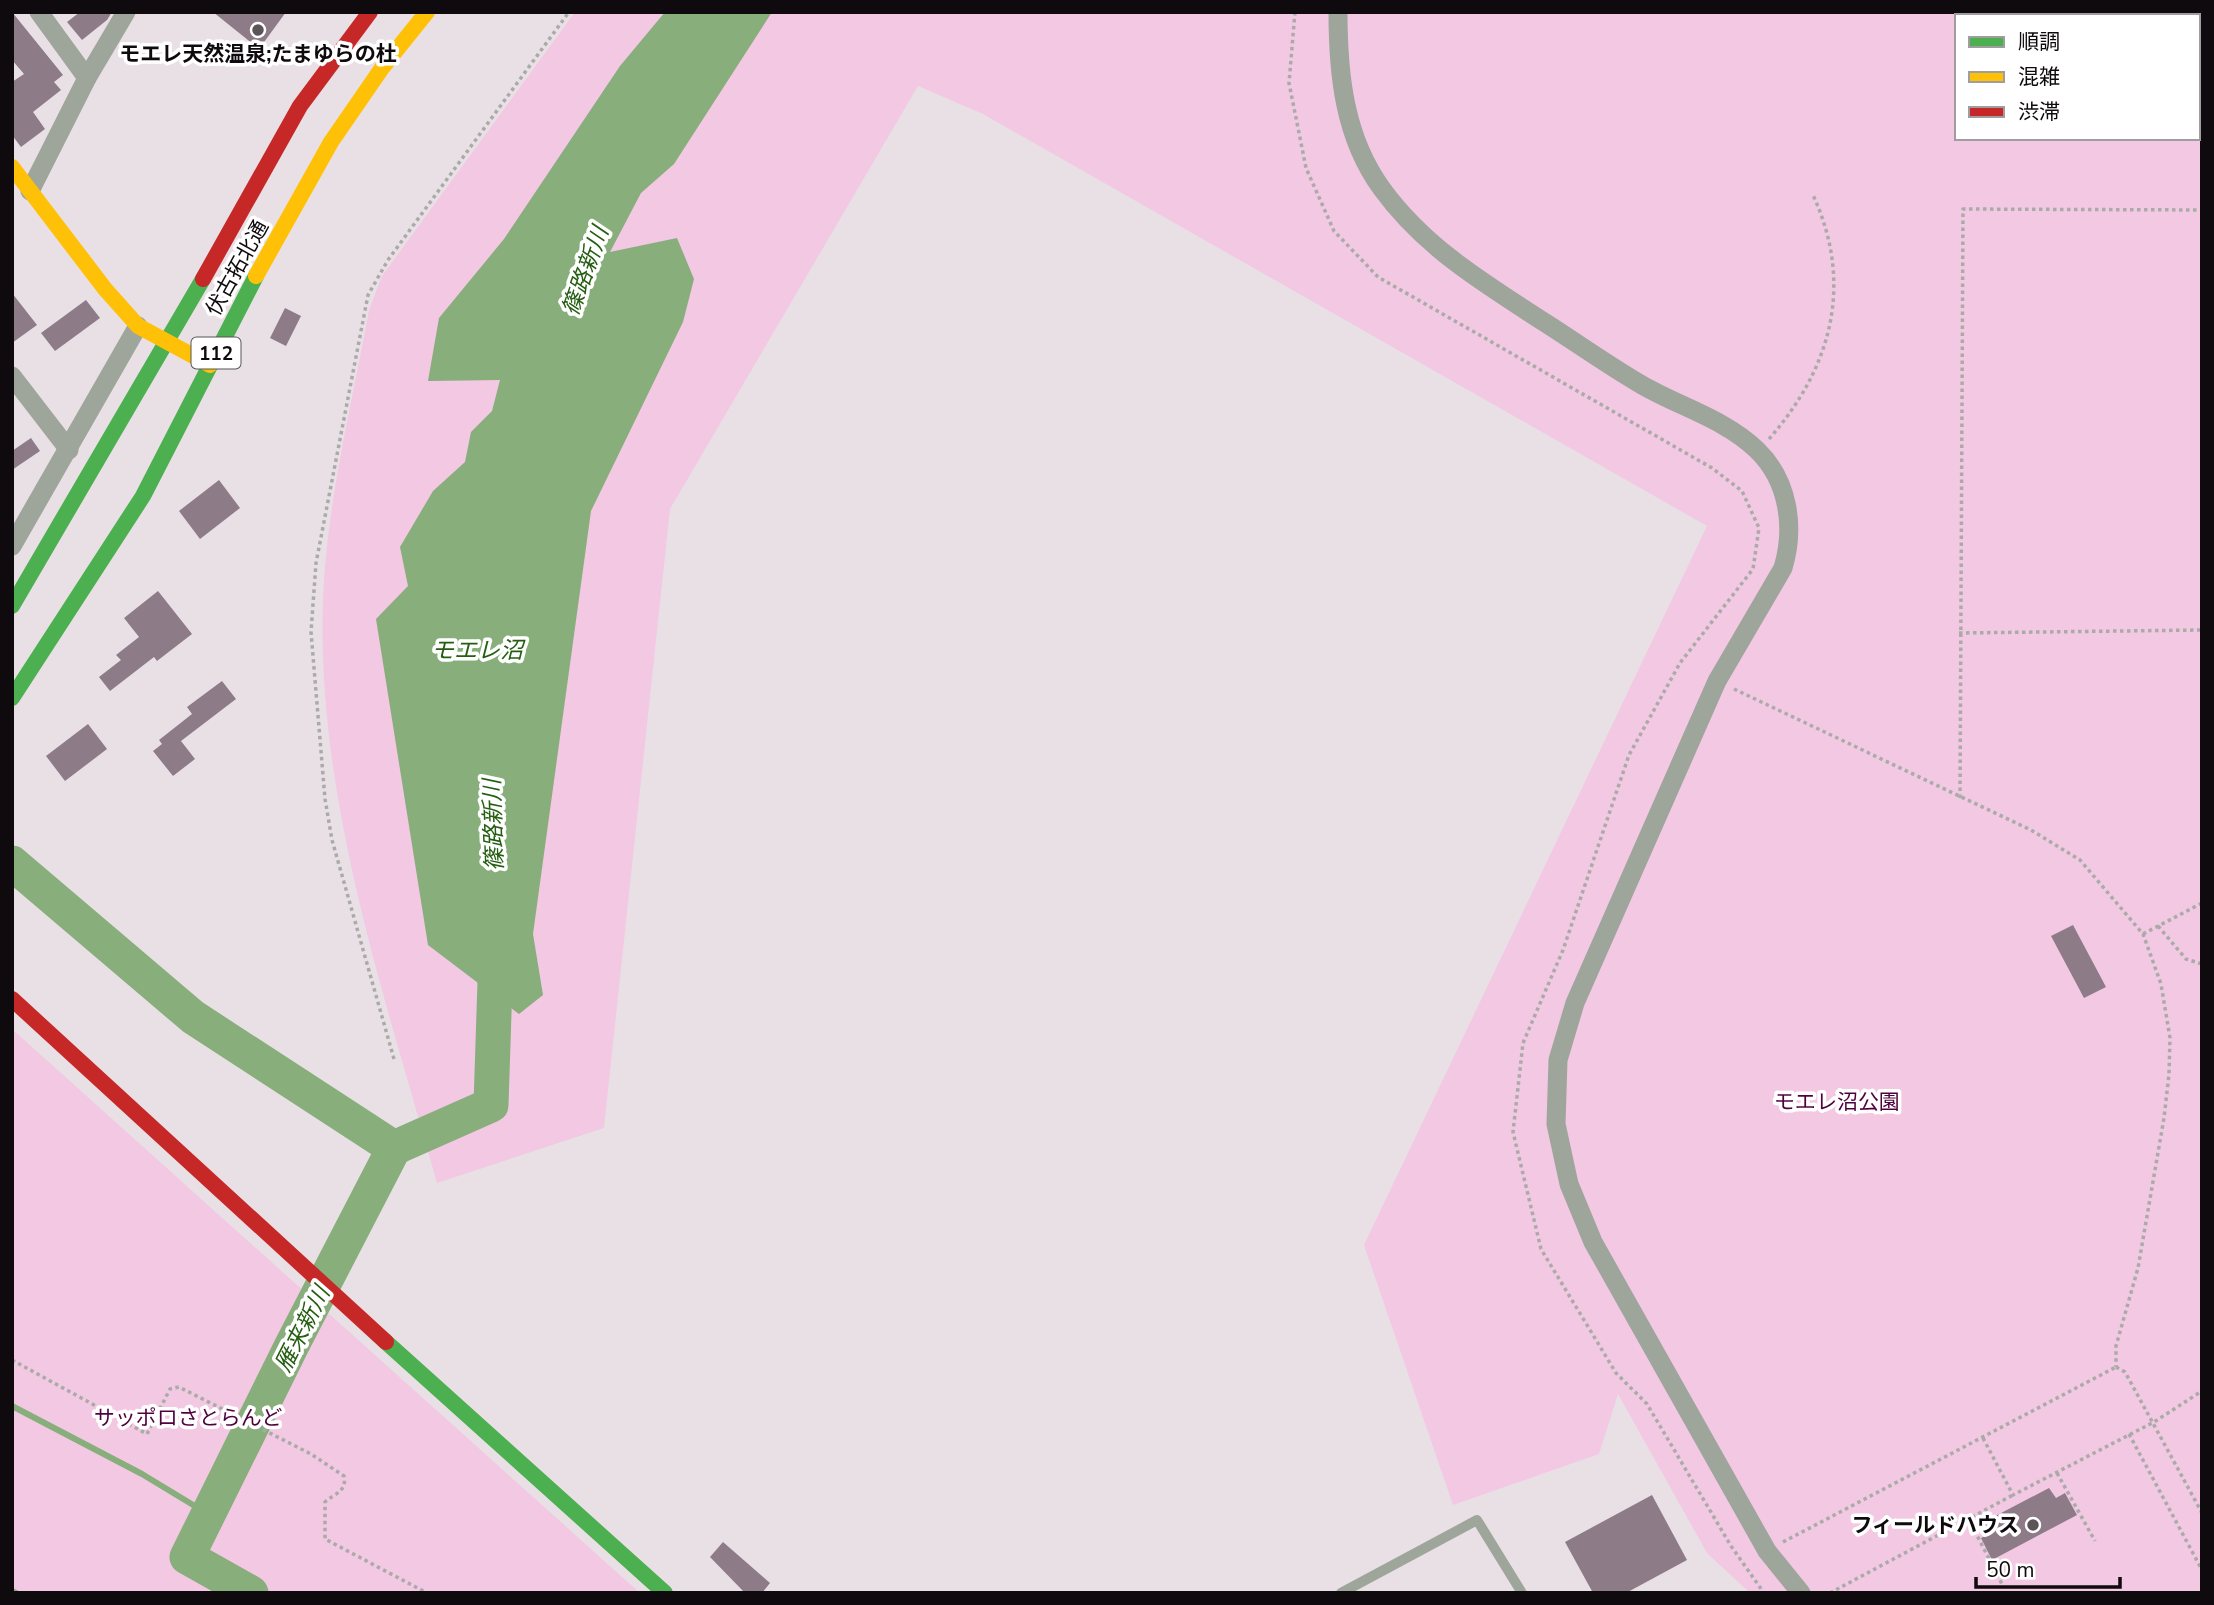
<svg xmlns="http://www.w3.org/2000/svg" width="2214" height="1605" font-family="'Nunito Sans','Noto Sans JP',sans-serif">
<rect width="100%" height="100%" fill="#e9e0e6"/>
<g fill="#f2c8e3" fill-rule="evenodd">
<path d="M575,12h1627v1581h-452l-43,-40 -89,-159 -19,60 -146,51 -89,-260 343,-719 -724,-412 -65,-28 -248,423 -66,619 -167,55c-53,-190 -121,-385 -114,-585 4,-97 29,-194 46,-288l13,-34zM1957,16h241v122h-241z"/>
<path d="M12,1029l628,564h-628z"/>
</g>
<path fill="#87ae7b" d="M665,12h107l-98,152 -33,29 -31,59 67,-14 17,41 -11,43 -92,189 -58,423 10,61 -24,19 -91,-69 -52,-326 32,-33 -8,-39 33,-56 32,-29 6,-30 21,-21 8,-31 -72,1 11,-63 65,-79 116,-173z"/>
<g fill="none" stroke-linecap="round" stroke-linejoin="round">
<g stroke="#87ae7b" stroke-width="6">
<path d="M12,1406l130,68 66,40"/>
<path d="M12,1591l4,2"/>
</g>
<g stroke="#87ae7b" stroke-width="35">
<path d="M12,863l181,154 201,131"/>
<path d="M394,1148l97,-43 5,-154"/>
<path d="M251,1593l-64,-36 105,-212 102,-197"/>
</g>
</g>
<g fill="#8e7b88">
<path d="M12,12l51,63 -9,7 7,8 -28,22 12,17 -24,18 -9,-12v-53l12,-8 -12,-14z"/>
<path d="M80,12h32l-5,8 -25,20 -15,-18z"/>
<path d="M213,12h73l-27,37z"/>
<path d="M12,293l25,32 -25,18z"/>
<path d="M86,300l14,18 -45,33 -14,-18z"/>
<path d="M285,308l16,8 -15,30 -16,-8z"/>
<path d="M31,438l9,13 -28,19v-19z"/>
<path d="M219,480l21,28 -40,31 -21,-28z"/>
<path d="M158,591l34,43 -35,27 -3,-4 -44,34 -11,-14 22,-17 -5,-5 23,-18 -15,-19z"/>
<path d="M222,681l14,18 -55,42 14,18 -22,17 -20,-25 9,-7 -3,-4 33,-26 -5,-7z"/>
<path d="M88,724l19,25 -42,32 -19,-25z"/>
<path d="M2073,925l33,62 -22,11 -33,-62z"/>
<path d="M2049,1488l7,10 9,-5 12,22 -85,45 -11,-22 8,-4 -5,-12z"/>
<path d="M1652,1495l35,65 -61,33h-33l-28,-51z"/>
<path d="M723,1542l47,41 -8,10h-17l-35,-36z"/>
</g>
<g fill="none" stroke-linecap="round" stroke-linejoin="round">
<g stroke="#aaaba8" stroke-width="3.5" stroke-dasharray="3.5 3.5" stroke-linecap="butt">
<path d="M1295,12l-6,71 17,85 28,63 44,46 334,191 30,23 17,37 -6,41 -73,94 -51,92 -66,195 -40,93 -10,89 28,117 75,124 31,31 84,142 33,47"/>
<path d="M1769,439c63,-72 85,-155 44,-244"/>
<path d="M1959,633l243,-3"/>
<path d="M1734,689l297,141 49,30 63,74 18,50 9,54 -1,36 -5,44 -26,150 -22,78v21"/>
<path d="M1960,798l3,-589 239,1"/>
<path d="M2158,926l28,33 16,5"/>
<path d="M2143,934l59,-31"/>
<path d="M394,1059l-62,-219 -7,-41 -14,-167 5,-69 52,-268 20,-35 181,-248"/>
<path d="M12,1360l135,74 23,-45 9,-2 132,67 33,22c3,16 -9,17 -19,26v37l102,54"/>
<path d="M2116,1367l9,5 77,141"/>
<path d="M2129,1434l73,136"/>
<path d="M1983,1438l30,57 141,-73 48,-31"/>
<path d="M2057,1473l38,68"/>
<path d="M1968,1518l36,70"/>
<path d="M1783,1542l333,-175"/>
<path d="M1830,1593l183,-98"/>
</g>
<path stroke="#9ea59b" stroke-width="10" d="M1341,1593l136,-73 45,73"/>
<g stroke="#9ea59b" stroke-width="19">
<path d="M39,12l48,66"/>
<path d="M1338,12c0,62 6,125 44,177 43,59 102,94 162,133 33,21 65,44 98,63 38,22 83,34 115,65 32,31 38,78 26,118l-66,113 -142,322 -17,57 -2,64 13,60 24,58 174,309 34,42"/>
<path d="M30,191l57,-113 39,-66"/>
<path d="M12,376l57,74"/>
<path d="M12,546l126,-220"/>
</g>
<g stroke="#4caf50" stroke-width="16">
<path d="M12,606l191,-327"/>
<path d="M12,698l131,-202 113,-220"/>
<path d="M386,1342l279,251"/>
</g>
<g stroke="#ffc107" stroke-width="16">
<path d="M12,167l93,122 33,37 72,39"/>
<path d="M256,276l75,-134 51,-74 45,-56"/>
</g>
<g stroke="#c62828" stroke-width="16">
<path d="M203,279l97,-173 70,-94"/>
<path d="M12,999l374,343"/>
</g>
</g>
<g fill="#5b5559" stroke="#fff" stroke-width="2.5">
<circle cx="258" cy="30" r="7"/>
<circle cx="2033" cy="1525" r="7"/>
</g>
<g text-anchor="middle" stroke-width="7" stroke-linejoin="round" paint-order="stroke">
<rect fill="#fff" stroke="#575456" stroke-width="2" x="191.5" y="337.5" width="49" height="31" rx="5"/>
<g font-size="19" font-weight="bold" fill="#0f0a0d">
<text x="216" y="360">112</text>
</g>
<g font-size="21" font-weight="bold" fill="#0f0a0d" stroke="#fff">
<text x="258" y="61">モエレ天然温泉;たまゆらの杜</text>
<text x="2019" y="1532" text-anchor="end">フィールドハウス</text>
</g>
<g font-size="21" fill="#0f0a0d" stroke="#fff">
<text transform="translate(237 268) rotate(-61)" y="7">伏古拓北通</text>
</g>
<g font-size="21" fill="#4f013d" stroke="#fff">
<text x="1837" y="1109">モエレ沼公園</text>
<text x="188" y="1425">サッポロさとらんど</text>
</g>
<g font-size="23" font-style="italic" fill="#245e11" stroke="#fff">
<text transform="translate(585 271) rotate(-70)" y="8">篠路新川</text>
<text x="477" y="658">モエレ沼</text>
<text transform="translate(493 825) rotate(-92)" y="8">篠路新川</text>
<text transform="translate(302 1329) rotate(-63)" y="8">雁来新川</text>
</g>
</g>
<rect width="2214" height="1605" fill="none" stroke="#0f0a0d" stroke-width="28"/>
<rect x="1955" y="14" width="245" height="126" fill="#ffffff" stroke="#9f9d9e" stroke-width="2"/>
<rect x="1969" y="37" width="35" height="10" fill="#4caf50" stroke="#9f9d9e" stroke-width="2"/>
<text x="2018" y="49" font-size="21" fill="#0f0a0d">順調</text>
<rect x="1969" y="72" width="35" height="10" fill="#ffc107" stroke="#9f9d9e" stroke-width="2"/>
<text x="2018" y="84" font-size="21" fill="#0f0a0d">混雑</text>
<rect x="1969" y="107" width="35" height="10" fill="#c62828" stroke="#9f9d9e" stroke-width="2"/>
<text x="2018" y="119" font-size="21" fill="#0f0a0d">渋滞</text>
<path d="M1976 1577v10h144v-10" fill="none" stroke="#0f0a0d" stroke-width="3.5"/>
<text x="1986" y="1577" font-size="21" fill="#0f0a0d" stroke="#ffffff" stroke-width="5" paint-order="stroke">50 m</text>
</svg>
